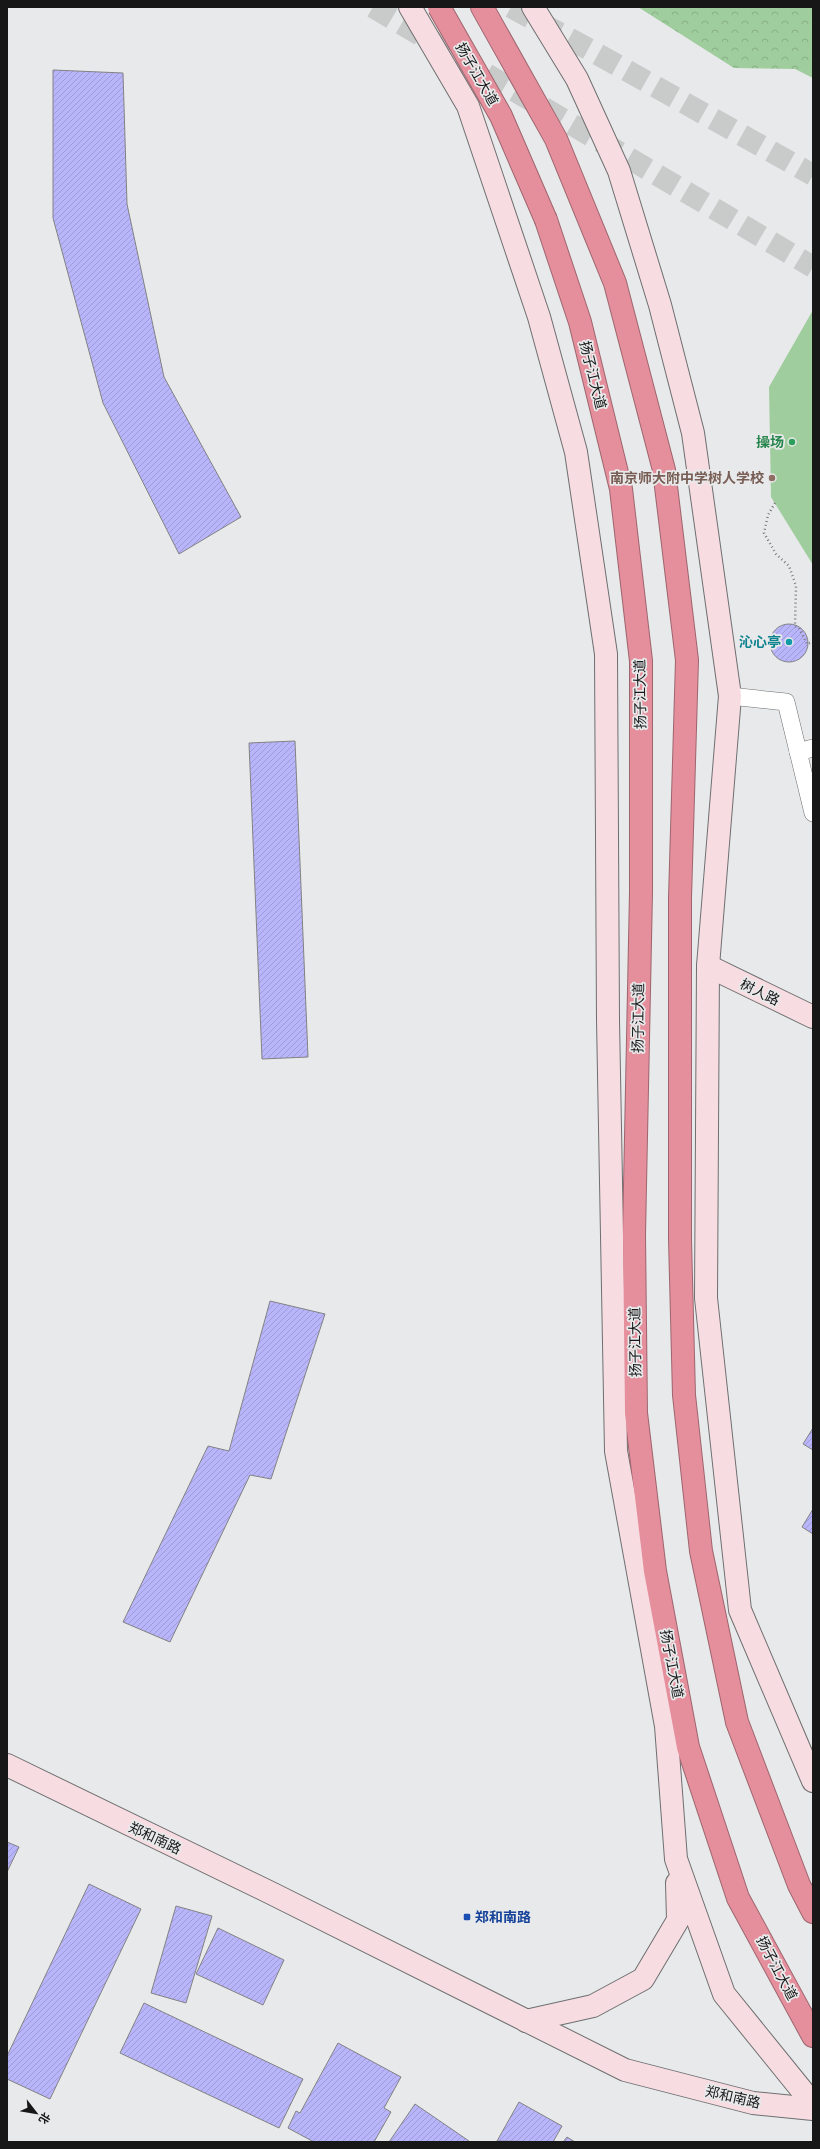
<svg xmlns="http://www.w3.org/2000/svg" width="820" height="2149" font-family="'Roboto Serif','Noto Sans SC',serif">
<defs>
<pattern id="forest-crowns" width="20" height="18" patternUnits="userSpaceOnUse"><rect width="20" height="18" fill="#a0cd9d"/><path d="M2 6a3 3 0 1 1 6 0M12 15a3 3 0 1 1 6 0" fill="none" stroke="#89af86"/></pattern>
<pattern id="building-hatch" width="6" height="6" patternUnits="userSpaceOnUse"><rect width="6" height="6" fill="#b9b5fa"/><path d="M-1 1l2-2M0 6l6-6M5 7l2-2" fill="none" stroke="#9e9bd6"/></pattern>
</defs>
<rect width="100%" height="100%" fill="#e8e9ea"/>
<path fill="#a0cd9d" d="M813,310v255l-42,-68 -2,-110z"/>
<path fill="url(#forest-crowns)" d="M638,7h175v71l-18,-9 -61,-1z"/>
<g fill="url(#building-hatch)" stroke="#828284">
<path d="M53,70l70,3 4,131 37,173 77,140 -62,37 -76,-151 -50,-185z"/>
<circle cx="789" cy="643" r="19"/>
<path d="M295,741l13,316 -46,2 -13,-316z"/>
<path d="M270,1301l55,13 -54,165 -21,-4 -80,167 -47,-20 85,-176 21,5z"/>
<path d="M813,1428v22l-10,-6z"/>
<path d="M813,1509v25l-11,-7z"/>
<path d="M7,1842l12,5 -12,25z"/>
<path d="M89,1884l52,25 -91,190 -43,-20v-23z"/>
<path d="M176,1906l36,10 -26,87 -35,-10z"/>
<path d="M218,1928l66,32 -21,45 -67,-31z"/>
<path d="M144,2003l159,76 -24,49 -159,-75z"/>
<path d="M338,2043l63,34 -17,31 7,4 -17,30h-60l-26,-14 8,-17 4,2z"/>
<path d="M519,2102l43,24 -9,16 -56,-1z"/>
<path d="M415,2104l54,37 -1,1h-79z"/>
<path d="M567,2137l8,5h-12z"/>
</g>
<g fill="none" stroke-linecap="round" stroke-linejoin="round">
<g stroke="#c9caca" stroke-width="22" stroke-dasharray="22 11" stroke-linecap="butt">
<path d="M373,7l440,260"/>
<path d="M511,7l81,44 221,124"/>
</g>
<g stroke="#6e6f70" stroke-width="18">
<g id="lane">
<path d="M730,696l56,6 27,111"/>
<path d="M798,752l15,-4"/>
</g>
</g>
<g stroke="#6e6f70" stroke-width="24">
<g id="secondary">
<path d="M410,7l58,99 71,211 37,135 30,202 2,366 8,431 50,275 10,133 48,135 89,110"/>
<path d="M533,7l44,72 42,92 41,134 33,128 37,263 -22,270 -2,332 34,312 73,171"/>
<path d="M708,966l105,51"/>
<path d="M7,1765l266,129 352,176 128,33 60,6"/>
<path d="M526,2021l67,-15 50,-27 35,-59 -1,-37"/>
</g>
</g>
<g stroke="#9d656e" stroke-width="24">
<g id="highway">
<path d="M482,7l74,132 59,144 49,187 23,190 -7,238v341l4,156 17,156 36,171 62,163 14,27"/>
<path d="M546,220l34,102 41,167 20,172v231l-7,343 2,178 19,158 33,176 50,151 75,138"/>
</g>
</g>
<path stroke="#7a7b7c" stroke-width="2.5" stroke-dasharray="1 3" stroke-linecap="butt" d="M775,503l-7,12 -4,18 12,21 13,12 7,20 -1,40 4,2 8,16 6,-2"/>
<use href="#lane" stroke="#fff" stroke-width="17"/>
<use href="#secondary" stroke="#f7dde2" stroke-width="22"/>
<use href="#highway" stroke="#e58f9d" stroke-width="22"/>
<g stroke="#9d656e" stroke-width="24" stroke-linecap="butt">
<path id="highway-bridge" d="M439,7l62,109 45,104"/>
</g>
<use href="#highway-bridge" stroke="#e58f9d" stroke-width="22"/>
</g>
<circle fill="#2e9e5b" stroke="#e8e9ea" stroke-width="1.5" cx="792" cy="442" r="4"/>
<circle fill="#8d6e63" stroke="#e8e9ea" stroke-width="1.5" cx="772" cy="478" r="4"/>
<circle fill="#0f9aa8" stroke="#e8e9ea" stroke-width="1.5" cx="789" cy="642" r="4"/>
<rect fill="#1a4fb4" stroke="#e8e9ea" stroke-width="1.5" x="463" y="1913" width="8" height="8" rx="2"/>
<g text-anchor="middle" stroke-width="3.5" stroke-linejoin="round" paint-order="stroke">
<g font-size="14" fill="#171718" stroke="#e8e9ea">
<text transform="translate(477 74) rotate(60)" y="5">扬子江大道</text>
<text transform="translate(593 375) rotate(76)" y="5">扬子江大道</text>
<text transform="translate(640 694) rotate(-91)" y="5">扬子江大道</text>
<text transform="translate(760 992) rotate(26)" y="5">树人路</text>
<text transform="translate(638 1018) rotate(-89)" y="5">扬子江大道</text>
<text transform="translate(635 1342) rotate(-91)" y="5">扬子江大道</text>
<text transform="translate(672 1664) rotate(79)" y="5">扬子江大道</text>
<text transform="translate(155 1838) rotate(25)" y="5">郑和南路</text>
<text transform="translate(777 1968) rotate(62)" y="5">扬子江大道</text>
<text transform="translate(733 2097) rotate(13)" y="5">郑和南路</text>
</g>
<g font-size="14" font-weight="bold" fill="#27864d" stroke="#e8e9ea" text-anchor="end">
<text x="784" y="447">操场</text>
</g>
<g font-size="14" font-weight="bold" fill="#785e54" stroke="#e8e9ea" text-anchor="end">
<text x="764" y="483">南京师大附中学树人学校</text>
</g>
<g font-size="14" font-weight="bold" fill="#0d838f" stroke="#e8e9ea" text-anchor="end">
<text x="781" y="647">沁心亭</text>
</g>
<g font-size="14" font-weight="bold" fill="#164399" stroke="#e8e9ea" text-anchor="start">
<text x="475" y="1922">郑和南路</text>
</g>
</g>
<rect width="820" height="2149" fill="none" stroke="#171718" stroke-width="16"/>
<g transform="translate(36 2113) rotate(121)" stroke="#e8e9ea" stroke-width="3" paint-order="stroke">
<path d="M0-3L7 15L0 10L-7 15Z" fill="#171718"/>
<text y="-6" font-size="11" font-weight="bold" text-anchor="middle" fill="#171718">北</text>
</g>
</svg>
